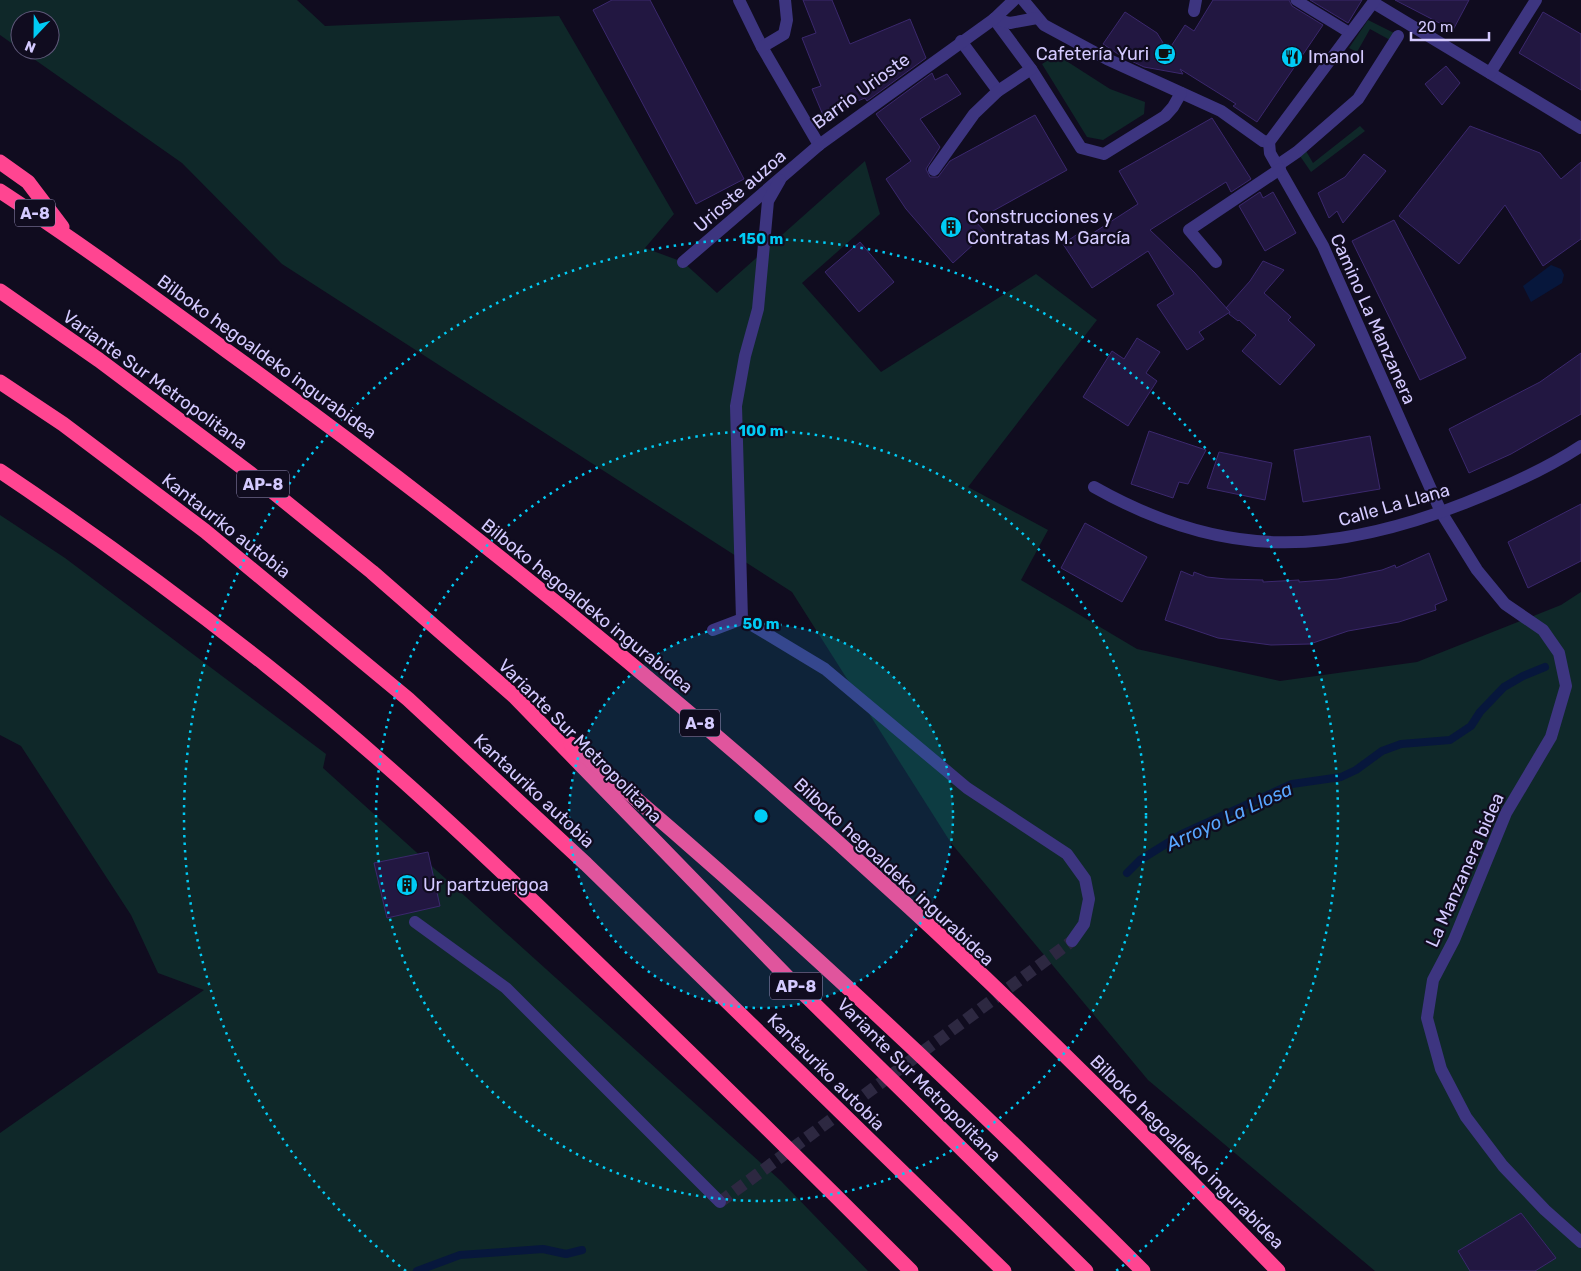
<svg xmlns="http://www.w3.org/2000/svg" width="1581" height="1271" font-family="Rubik,sans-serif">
<rect width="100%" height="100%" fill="#100c1f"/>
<g fill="#0f2829">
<path d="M0,0h297l28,26 234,-10 115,198 -29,34 38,14 34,31 148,-132 15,53 -78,69 79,89 155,-98 61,46 -129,167 80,43 -27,50 116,69 143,32 137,-19 144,-57 20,-13v679h-206l-227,-191 -197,-237 -159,-251 -510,-328 -100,-101 -161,-113h29v-30h-30v29l-20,-14z"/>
<path d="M1368,20l26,13 -4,7 -20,-11 -13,23 -8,-4z"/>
<path d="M1057,55l53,34 35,13 -1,12 -41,26 -16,-3 -45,-73z"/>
<path d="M1360,126l5,5 -54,41 -11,-16 6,-5 7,12z"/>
<path d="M0,515l65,43 261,196 -3,14 458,413 87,90h-868v-138l204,-143 -46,-17 -27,-58 -110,-169 -21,-11z"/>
</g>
<path fill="#07173c" d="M1551,265l10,4 3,6 -2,8 -31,19 -8,-16z"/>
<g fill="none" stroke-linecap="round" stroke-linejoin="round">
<g stroke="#07173c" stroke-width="8">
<path d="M1127,873l13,-13 42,-26 110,-50 49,-7 15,-7 26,-19 19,-7 49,-4 21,-14 9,-14 24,-25 19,-11 22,-9"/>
<path d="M417,1271l43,-16 83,-6 23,5 16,-4"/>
</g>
</g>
<g fill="#221741" stroke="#3b286d">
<path d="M612,0h38l94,179 -48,25 -103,-194z"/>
<path d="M803,0h29l18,44 60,-25 16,39 -59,43 -2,-3 -42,17 -11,-26 9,-3 -19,-48 14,-5z"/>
<path d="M1213,0h76l3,6 31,19 -66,97 -24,-16 3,-2 -56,-35 3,5 -39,-7 -23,-11 -18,-12 22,-32 32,21 11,18 17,-26 9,6z"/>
<path d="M1310,0h52l-14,23z"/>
<path d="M1395,0h74l-16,30z"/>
<path d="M1543,12l38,22v56l-62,-37z"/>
<path d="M1446,66l14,17 -18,22 -17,-21z"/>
<path d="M932,73l3,7 12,-6 14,20 -41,25 20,28 -14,22 4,8h8l12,-16 85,-46 32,55 -92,51 11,12 -33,30 -47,-54 -20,-30 25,-18 -35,-47z"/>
<path d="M1212,118l39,61 -20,13 -5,-10 -76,48 44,42 36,40 -4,-4 24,-27 13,-20 21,9 -20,23 27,24 -3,3 27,25 -35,40 -38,-34 14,-16 -17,-15 -1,1 -9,-7 1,-2 -31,20 5,7 -17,11 -30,-45 17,-11 -26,-43 -56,37 -29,-44 22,-15 5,6 48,-31 -19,-33z"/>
<path d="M1470,126l70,27 21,26 20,-17v77l-38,27 -38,-61 -46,59 -60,-48z"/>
<path d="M1364,154l22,17 -43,52 -6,-12 -8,7 -11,-25 27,-16z"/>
<path d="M1260,192l3,6 10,-6 23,41 -31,18 -26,-45z"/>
<path d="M1394,220l72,138 -46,22 -68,-139z"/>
<path d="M860,242l34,40 -35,30 -34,-40z"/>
<path d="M1137,338l23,14 -14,21 11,8 -29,45 -45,-29 29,-46 12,8z"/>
<path d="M1581,353v61l-70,40 -42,19 -20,-44 91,-47z"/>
<path d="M1149,431l57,19 -18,34 -9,-2 -6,16 -42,-14z"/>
<path d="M1370,436l10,53 -77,13 -9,-52z"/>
<path d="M1219,452l53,11 -7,37 -58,-12z"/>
<path d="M1581,504v57l-53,27 -20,-46z"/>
<path d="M1085,523l62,34 -25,45 -61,-34z"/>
<path d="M1429,553l18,47 -12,5 1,5 -37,12 -51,9 -38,13 -39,1 -53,-7 -53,-18 16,-49 12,5 1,-4 13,5 19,2 37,1v2l36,-2v2l39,-3 44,-9 13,-5 1,3z"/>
<path d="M428,852l12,54 -53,12 -13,-55z"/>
<path d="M1521,1213l35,45 -21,13h-65l-12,-20z"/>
</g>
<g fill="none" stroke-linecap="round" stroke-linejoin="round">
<path stroke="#2d2841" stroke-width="12" stroke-dasharray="12 6" stroke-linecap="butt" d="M720,1202l352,-261"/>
<path stroke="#3d3580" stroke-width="11" d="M1296,0l54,33"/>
<g stroke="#3d3580" stroke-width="12">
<path d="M1194,11l2,-11"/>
<path d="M1278,165l19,-13 61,-53 40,-63"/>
</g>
<g stroke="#3d3580" stroke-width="12">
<path d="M739,0l23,47 57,98"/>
<path d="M1023,0l21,25 63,34 114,52 42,30 6,1"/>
<path d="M1374,3l207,125"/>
<path d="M994,19l37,50 50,79 23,6 61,-38 8,-9 8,-14"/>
<path d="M994,19l16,4 27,-5"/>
<path d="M961,41l37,50"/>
<path d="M762,47l22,-13 3,-14 -2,-20"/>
<path d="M1490,73l46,-73"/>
<path d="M1269,142l1,11 53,93 118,266 36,58 28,34 38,26 16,23 7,33 -15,51 -45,76 -52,127 -21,40 -6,38 14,51 25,48 37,49 42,44 36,32"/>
<path d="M1269,142l106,-142"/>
<path d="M934,170l40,-56 24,-23 33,-22"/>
<path d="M683,262l136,-117 175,-126 20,-19"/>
<path d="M1216,262l-27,-32 91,-61"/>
<path d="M1094,487c129,73 236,69 371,16 41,-16 80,-33 116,-57"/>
<path d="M742,619l-6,-213 9,-50 13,-47 10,-108 12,-21"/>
<path d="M713,630l29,-11 83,50 142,119 100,66 18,25 4,20 -5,25 -12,17"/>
<path d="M415,922l91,66 214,214"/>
</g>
<g stroke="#ff4591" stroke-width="15">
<path d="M0,162l28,20 34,45"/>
<path d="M0,191c78,51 152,105 227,160 237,171 464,356 679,553 129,118 251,242 372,367"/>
<path d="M0,291l99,69 152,114 121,98 141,123 284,292 289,284"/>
<path d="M0,382l63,42 142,107 203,168 178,165 418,407"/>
<path d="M0,471c91,61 180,126 266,194 115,91 222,192 327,294 107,103 213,207 318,312"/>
<path d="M571,744c199,166 388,344 572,527"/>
</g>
</g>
<circle cx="761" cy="816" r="192" fill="#00cbf5" fill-opacity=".12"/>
<g fill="none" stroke="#00cbf5" stroke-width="2.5" stroke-dasharray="2.5 5">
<circle cx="761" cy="816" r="192"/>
<circle cx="761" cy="816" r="385"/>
<path d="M406 1271A577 577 0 1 1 1116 1271"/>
</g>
<defs>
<g id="cafe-disc" transform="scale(1.125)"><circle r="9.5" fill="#00cbf5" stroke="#100c1f"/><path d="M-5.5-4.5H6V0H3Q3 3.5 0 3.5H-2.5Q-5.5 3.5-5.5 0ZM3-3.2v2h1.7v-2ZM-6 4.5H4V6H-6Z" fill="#111"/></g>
<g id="restaurant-disc" transform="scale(1.125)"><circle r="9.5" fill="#00cbf5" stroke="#100c1f"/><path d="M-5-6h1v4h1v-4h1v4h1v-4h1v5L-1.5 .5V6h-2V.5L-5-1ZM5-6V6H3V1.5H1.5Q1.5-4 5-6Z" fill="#111"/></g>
<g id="building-disc" transform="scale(1.125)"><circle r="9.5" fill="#00cbf5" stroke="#100c1f"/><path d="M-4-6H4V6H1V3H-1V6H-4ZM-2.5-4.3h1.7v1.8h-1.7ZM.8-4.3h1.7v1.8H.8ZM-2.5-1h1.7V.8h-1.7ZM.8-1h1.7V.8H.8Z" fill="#111"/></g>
</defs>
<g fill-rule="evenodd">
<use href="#cafe-disc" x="1165" y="54"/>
<use href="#restaurant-disc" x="1292" y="57"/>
<use href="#building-disc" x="951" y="227"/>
<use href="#building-disc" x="407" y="885"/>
</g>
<g text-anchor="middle" stroke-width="4.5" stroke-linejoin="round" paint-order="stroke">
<g fill="#100c1f" stroke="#9991bc" stroke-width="1">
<rect x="15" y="199.5" width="40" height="27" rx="4"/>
<rect x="237" y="470.5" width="52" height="27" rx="4"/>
<rect x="680" y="709.5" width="40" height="27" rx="4"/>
<rect x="770" y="972.5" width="52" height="27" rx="4"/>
</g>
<g font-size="16" font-weight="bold" fill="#d4caff">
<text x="35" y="219">A-8</text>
<text x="263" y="490">AP-8</text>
<text x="700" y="729">A-8</text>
<text x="796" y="992">AP-8</text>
</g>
<g font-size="18" fill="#d4caff" stroke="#100c1f" text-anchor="start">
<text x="1149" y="60" text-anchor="end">Cafetería Yuri</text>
<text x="1308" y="63">Imanol</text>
<text x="967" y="223">Construcciones y<tspan x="967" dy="21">Contratas M. García</tspan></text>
<text x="423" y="891">Ur partzuergoa</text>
</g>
<g font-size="18" fill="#d4caff" stroke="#100c1f">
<text transform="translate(861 91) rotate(-36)" y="6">Barrio Urioste</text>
<text transform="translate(740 191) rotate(-41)" y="6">Urioste auzoa</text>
<text transform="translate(1373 319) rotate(66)" y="6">Camino La Manzanera</text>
<text transform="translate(267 357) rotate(36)" y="6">Bilboko hegoaldeko ingurabidea</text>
<text transform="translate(155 380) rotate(36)" y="6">Variante Sur Metropolitana</text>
<text transform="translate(1394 505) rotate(-16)" y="6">Calle La Llana</text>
<text transform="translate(226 526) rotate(38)" y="6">Kantauriko autobia</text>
<text transform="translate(587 606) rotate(39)" y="6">Bilboko hegoaldeko ingurabidea</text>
<text transform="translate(580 741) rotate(45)" y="6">Variante Sur Metropolitana</text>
<text transform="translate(534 791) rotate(43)" y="6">Kantauriko autobia</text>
<text transform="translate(1465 870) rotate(-66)" y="6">La Manzanera bidea</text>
<text transform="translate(894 872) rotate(43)" y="6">Bilboko hegoaldeko ingurabidea</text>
<text transform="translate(826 1072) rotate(45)" y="6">Kantauriko autobia</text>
<text transform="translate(919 1080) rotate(45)" y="6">Variante Sur Metropolitana</text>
<text transform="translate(1187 1152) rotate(45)" y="6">Bilboko hegoaldeko ingurabidea</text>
</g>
<g font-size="19" font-style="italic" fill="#58a6ff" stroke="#100c1f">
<text transform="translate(1229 816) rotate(-25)" y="7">Arroyo La Llosa</text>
</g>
</g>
<circle cx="761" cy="816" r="8" fill="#00cbf5" stroke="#100c1f" stroke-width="2.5"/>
<g font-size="15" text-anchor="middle" font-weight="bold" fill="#00cbf5" stroke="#100c1f" stroke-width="4.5" stroke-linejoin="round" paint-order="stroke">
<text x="761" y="244">150 m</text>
<text x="761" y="436">100 m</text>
<text x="761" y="629">50 m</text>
</g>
<g transform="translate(35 35) rotate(202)"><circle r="24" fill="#100c1f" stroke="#5e5879"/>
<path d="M0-4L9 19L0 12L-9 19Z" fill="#00cbf5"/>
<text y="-8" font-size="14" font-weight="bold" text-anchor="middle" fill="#d4caff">N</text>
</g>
<path d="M1411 32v8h78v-8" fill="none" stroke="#d4caff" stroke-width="2.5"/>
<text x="1418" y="32" font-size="15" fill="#d4caff" stroke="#100c1f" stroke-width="4" paint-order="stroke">20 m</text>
</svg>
